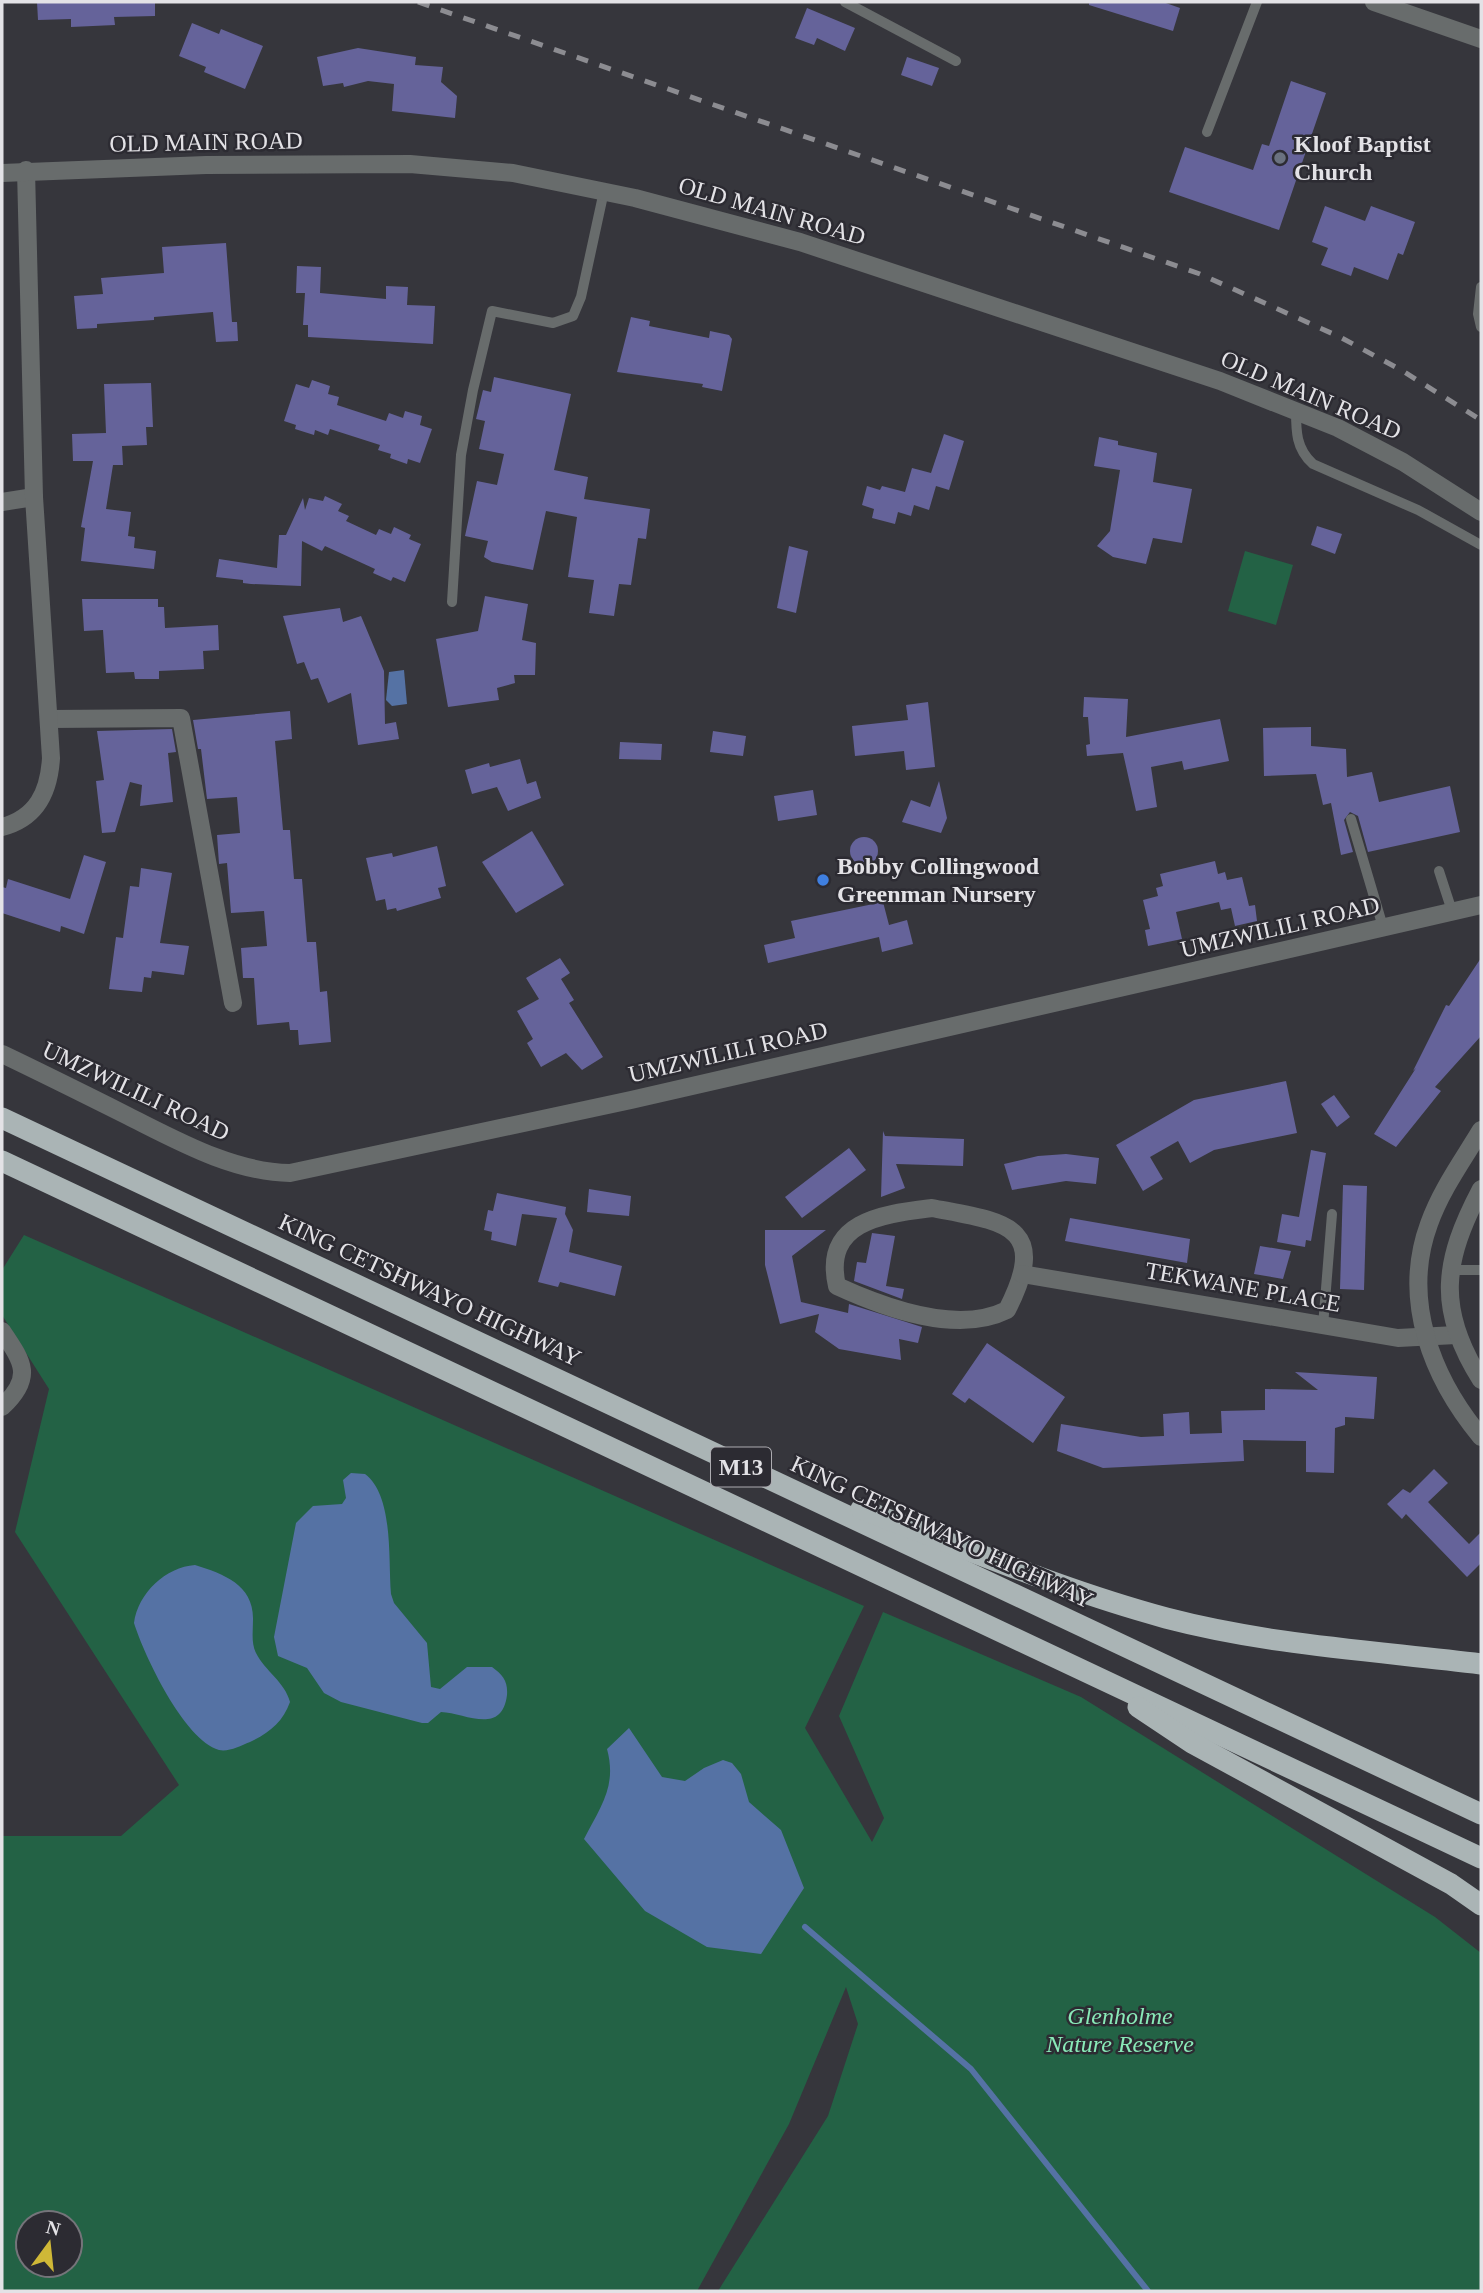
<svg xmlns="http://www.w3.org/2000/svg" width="1483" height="2293" font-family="'Times New Roman',serif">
<rect width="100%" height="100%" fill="#36363c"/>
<g fill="#236245" fill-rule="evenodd">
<path d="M1245,551l48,14 -17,60 -48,-14z"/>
<path d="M24,1235l840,371 -59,122 67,114 12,-24 -45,-102 44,-104 198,85 354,220 46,36v338h-763l110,-175 30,-92 -12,-37 -57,137 -92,167h-695v-455h119l58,-51 -164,-253 34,-143 -47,-74v-45zM28,2223h42v42h-42z"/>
</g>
<g fill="#5572a4">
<path d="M404,670l3,34 -15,2 -6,-6 3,-28z"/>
<path d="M351,1473l14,1c29,22 23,85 26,120l3,9 33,40 4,44 9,2 27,-22h25c11,8 16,14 15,28 -5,41 -42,18 -66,17l-13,11h-6l-81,-21 -17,-9 -17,-25 -29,-12 -4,-19 22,-114 17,-17 29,-2 4,-6 -3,-18z"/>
<path d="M195,1565c29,9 59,20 58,55 0,11 -2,23 3,33 9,18 29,29 34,49 -7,20 -21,31 -40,40 -10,4 -21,10 -31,8 -35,-10 -75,-95 -85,-127 4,-30 32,-56 61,-58z"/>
<path d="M629,1728l33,49 23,4 19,-13 19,-8 9,3 9,11 8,28 32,28 23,58 -43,66 -54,-7 -62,-36 -61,-72c17,-33 33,-53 23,-90z"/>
</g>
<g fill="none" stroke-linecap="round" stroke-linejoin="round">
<path stroke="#5572a4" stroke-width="6" d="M805,1927l166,142 177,222"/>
</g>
<g fill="#65639a">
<path d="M37,2h118v14l-41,1 1,8 -44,2v-8l-33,1z"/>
<path d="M1089,2h74l17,6 -7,23 -84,-26z"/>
<path d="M807,8l48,20 -10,23 -28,-13 -3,7 -19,-7z"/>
<path d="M192,23l27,11 2,-5 42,17 -18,43 -41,-17 2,-5 -27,-11z"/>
<path d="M358,48l58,9 -1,8 28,2 -2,15 16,14 -2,22 -63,-7 2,-27 -26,-3 -24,6 -1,-4 -20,3 -6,-29z"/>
<path d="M907,57l32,11 -7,18 -31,-11z"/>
<path d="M1291,81l35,12 -47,137 -110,-38 16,-45 68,23 9,-26 7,2z"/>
<path d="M1325,206l40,15 6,-15 44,16 -12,33 -5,-2 -10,27 -34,-13 -3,9 -30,-11 7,-17 -16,-6z"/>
<path d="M226,243l6,79h5l1,19 -22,1 -3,-30 -59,5v3l-57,4v4l-20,1 -3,-33 29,-2 -2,-16 63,-5 -2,-26z"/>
<path d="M297,266l24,1 -1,26 66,6v-13l22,1 -1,18 28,1 -2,38 -125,-7v-12h-5l2,-32h-9z"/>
<path d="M631,317l19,4 -1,5 60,12 1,-7 19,4 3,4 -10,52 -20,-4 1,-3 -86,-12z"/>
<path d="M494,377l77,17 -17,76 34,7 -4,22 66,10 -4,30 -8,-1 -7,47 -12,-1 -5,32 -25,-3 5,-33 -26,-3 9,-60 -31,-6 -13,59 -41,-8 -8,-5 4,-16 -23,-5 12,-55 20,4 7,-31 -25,-5 6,-28 -9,-2 7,-29 8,2z"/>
<path d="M312,380l18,6 -2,8 11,3 -2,8 49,16 3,-8 14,5 2,-7 17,5 -2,9 12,4 -12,34 -12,-4 -1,5 -17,-6 1,-4 -13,-4 2,-5 -50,-16 -2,6 -13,-5 -1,5 -19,-6 1,-4 -12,-4 12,-37 13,4z"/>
<path d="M151,383l2,44h-7l1,18 -25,1 1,19h-10l-7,44 25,3 -3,24 7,1 -1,11 22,3 -2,18 -73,-8 4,-33 -4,-1 12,-66h-20l-1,-27 34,-1 -2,-49z"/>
<path d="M944,434l20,7 -15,49 -13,-4 -7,24 -15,-5 -3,11 -13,-4 -3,12 -23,-6 2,-9 -12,-4 5,-19 13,4 2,-4 23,6 7,-24 19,5z"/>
<path d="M1099,437l19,4v4l39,8 -4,29 39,7 -10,54 -29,-5 -7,26 -33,-7 -16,-11 13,-15 10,-61 -26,-4z"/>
<path d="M325,496l17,8 -4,7 11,5 -3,5 30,14 3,-6 12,5 3,-7 17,8 -2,4 12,5 -16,38 -12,-5 -2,4 -18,-8 2,-4 -50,-23 -3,5 -20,-10 -1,45 -50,-2 -8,-1v-3l-27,-3 3,-18 58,9 2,-33h7l17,-37 2,12 4,-12 14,3z"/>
<path d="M1317,526l25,8 -7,20 -24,-9z"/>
<path d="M789,546l19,5 -12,62 -19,-5z"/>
<path d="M485,596l43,8 -6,36 14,3 -1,32h-21l1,8 -18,5 2,12 -51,7 -12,-68 42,-8z"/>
<path d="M82,599h76v8h6l1,21 53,-3 1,25 -16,1 1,18 -45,2v8h-24l-1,-7 -28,1 -3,-43 -19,1z"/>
<path d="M340,608l3,14 18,-6 23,55 1,53 11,-2 3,17 -41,6 -7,-52 -23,10 -10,-25 -7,2 -7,-18 -7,2 -14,-48z"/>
<path d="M1084,697l44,2 -2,38 94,-18 9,42 -45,9 -2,-9 -31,6 6,40 -21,4 -13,-58 -36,3 -1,-11 4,-1 -2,-27h-5z"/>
<path d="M928,702l7,65 -29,3 -2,-19 -49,5 -3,-30 56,-6 -2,-15z"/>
<path d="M290,711l2,28 -17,2 8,89h7l4,49h8l5,63h9l4,50 7,-1 4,51 -32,3 -1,-15h-8l-1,-8 -32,3 -3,-47h-11l-2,-30 26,-2 -3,-35 -33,2 -4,-50 -8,1 -2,-29 23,-2 -3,-36 -30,2 -6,-50h-3l-5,-29z"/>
<path d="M1311,727v19l35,3 1,28 25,-5 7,30 71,-16 10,46 -92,20 -10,-36 -8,-4 -6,8 9,32 -12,3 -10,-52 -8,2 -7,-31 -52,2 -1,-48z"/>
<path d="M172,729l4,23 -8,1 5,49 -33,4 2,-21 -12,-3 -15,50 -13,1 -6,-52 8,-1 -7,-49z"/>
<path d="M713,731l33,5 -3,20 -33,-4z"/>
<path d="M620,742l42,2 -1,16 -42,-1z"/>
<path d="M520,759l7,25 9,-3 5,17 -33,13 -11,-24 -25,7 -7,-24 24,-7 1,4z"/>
<path d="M939,781l8,37 -6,15 -39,-11 9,-22 19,7z"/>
<path d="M813,790l4,25 -39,6 -4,-25z"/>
<path d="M532,831l32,54 -48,28 -34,-51z"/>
<circle cx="864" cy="851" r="14"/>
<path d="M437,846l9,40 -8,2 3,10 -44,13 -1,-3 -9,2 -2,-11 -9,2 -10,-43 26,-5 1,4z"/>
<path d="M84,855l22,7 -22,72 -23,-8 -1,6 -58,-19v-26l4,1 2,-9 62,20z"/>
<path d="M1215,861l3,13 7,-2 2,8 15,-3 7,29 6,-1 2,16 -22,5 -4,-18 -10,2 -2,-8 -43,10 6,27 -34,7 -3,-16 5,-1 -7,-29 15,-4 -2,-8 7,-2 -3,-12z"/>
<path d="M141,868l31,5 -12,70 29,3 -5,29 -32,-4 -1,7 -7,-1 -2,15 -33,-3 7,-52 7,1 7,-52 9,1z"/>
<path d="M883,902l6,23 18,-5 6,24 -31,8 -3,-15 -111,26 -4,-18 31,-7 -4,-17z"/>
<path d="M560,958l10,15 -9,6 13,21 -5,3 34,54 -21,13 -16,-17 -25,14 -14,-24 6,-4 -16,-28 22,-12 -13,-21z"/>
<path d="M1481,958v78l-46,51 6,4 -45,56 -22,-13 42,-66 -3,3 33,-66 3,1z"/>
<path d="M1286,1081l11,52 -83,17 -24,13 -12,-22 -28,16 13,22 -20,12 -27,-46 78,-45z"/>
<path d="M1334,1095l16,22 -13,10 -16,-23z"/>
<path d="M883,1131l2,5 79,3 -1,27 -67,-2 9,24 -24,9z"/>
<path d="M849,1148l17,22 -64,48 -17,-21z"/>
<path d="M1311,1150l15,3 -15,88 -5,-1 -1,7 -28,-5 5,-28 17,3z"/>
<path d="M1066,1154l33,4 -3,26 -30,-3 -54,9 -8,-26 34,-8z"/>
<path d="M1343,1185l24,1 -3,104 -24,-1z"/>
<path d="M589,1189l42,7 -2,20 -42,-4z"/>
<path d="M497,1193l69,14 -1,7 8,16 -4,22 53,14 -7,30 -55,-14 -2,5 -20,-5 19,-64 -35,-4 -6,32 -25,-6 1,-8 -8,-2 4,-20 5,1z"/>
<path d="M1070,1218l120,21 -3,24 -122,-22z"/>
<path d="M765,1230h61l-34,26 9,46 47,11 1,-9 73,23 -4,16 -19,-4 2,21 -62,-11 -24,-17 4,-18 -39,10 -15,-59z"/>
<path d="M872,1233l23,3 -9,50 18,3 -2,10 -48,-18 3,-19 9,1z"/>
<path d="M1260,1246l31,5 -8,28 -29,-5z"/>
<path d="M987,1343l78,54 -32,46 -64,-45 -4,5 -13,-9z"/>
<path d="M1295,1372l82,5 -3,42 -29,-2v8l-10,3 -1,45 -28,-1v-31l-63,-1 1,21 -141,7 -46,-17 4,-27 80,13 23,-1 -1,-22 26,-2 1,22 32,-1 -1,-22 44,-1v-21l53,1z"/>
<path d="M1434,1469l14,14 -20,19 41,42 12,-12v31l-14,14 -61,-63 -4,5 -15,-15 16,-15 7,4z"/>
</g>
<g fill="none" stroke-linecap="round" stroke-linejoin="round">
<g stroke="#686c6c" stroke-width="10">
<path d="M845,2l111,59"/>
<path d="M1207,132l50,-130"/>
<path d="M1481,287l-3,27 3,13"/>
<path d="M1296,410c0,21 0,39 17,54l105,46 63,35"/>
<path d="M452,602l9,-147 12,-65 19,-79 61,12 20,-7 8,-19 23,-106"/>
<path d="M1351,819l32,108"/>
<path d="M1439,871l13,40"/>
<path d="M1450,1270h31"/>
<path d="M1323,1326l9,-112"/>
</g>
<g stroke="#686c6c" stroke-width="18">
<path d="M1374,2l107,37"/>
<path d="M2,502l32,-5"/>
<path d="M50,719l131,-1 52,285"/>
<path d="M2,827c35,-9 47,-35 49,-69l-17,-261 -8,-327"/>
<path d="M2,1054c42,20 84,41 126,62 50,25 105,56 162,57l341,-73 850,-195"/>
<path d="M932,1208c72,14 119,16 75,102 -50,25 -122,-2 -170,-24 -15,-66 48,-72 95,-78z"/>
<path d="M1022,1274l376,64 58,-3"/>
<path d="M2,1331c21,31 32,46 0,76"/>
</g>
<g stroke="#686c6c" stroke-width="18">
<path d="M2,173l204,-8 204,-1 103,9 122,25 165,44 420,139 118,47 65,34 78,50"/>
<path d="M1481,1130c-18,30 -40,60 -52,94 -28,76 3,154 52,213"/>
<path d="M1481,1189c-38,72 -45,120 0,191"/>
</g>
<g stroke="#aab4b5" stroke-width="21">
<path d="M2,1118l1479,696"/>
<path d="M2,1161l1479,697"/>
<path d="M861,1509c101,38 201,81 305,109 103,27 210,33 315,46"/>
<path d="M1138,1707l54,36 259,141 30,21"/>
</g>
<path stroke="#8c8c91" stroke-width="5" stroke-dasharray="12 12" stroke-linecap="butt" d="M418,2l782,272 140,63 61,33 80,50"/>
</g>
<circle fill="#6b7280" stroke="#2c2b32" stroke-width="2.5" cx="1280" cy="158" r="7"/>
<circle fill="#3f7fe0" stroke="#2c2b32" stroke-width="2.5" cx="823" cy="880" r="7"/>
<g text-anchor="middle" stroke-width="5" stroke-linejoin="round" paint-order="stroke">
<rect fill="#2c2b32" stroke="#acabb0" stroke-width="2" x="711" y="1447.5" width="60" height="39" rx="5"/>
<g font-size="23" font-weight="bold" fill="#e3e2e6">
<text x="741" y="1475">M13</text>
</g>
<g font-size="24" fill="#e3e2e6" stroke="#2c2b32">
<text transform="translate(206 142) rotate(-1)" y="8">OLD MAIN ROAD</text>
<text transform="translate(772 211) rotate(16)" y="8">OLD MAIN ROAD</text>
<text transform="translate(1311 395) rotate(23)" y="8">OLD MAIN ROAD</text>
<text transform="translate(1280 927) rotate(-13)" y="8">UMZWILILI ROAD</text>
<text transform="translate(728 1052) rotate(-13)" y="8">UMZWILILI ROAD</text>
<text transform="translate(136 1091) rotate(25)" y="8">UMZWILILI ROAD</text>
<text transform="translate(1243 1287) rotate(10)" y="8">TEKWANE PLACE</text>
<text transform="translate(430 1290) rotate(25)" y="8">KING CETSHWAYO HIGHWAY</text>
<text transform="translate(942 1532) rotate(25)" y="8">KING CETSHWAYO HIGHWAY</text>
</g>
<g font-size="24" font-weight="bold" fill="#e3e2e6" stroke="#2c2b32" text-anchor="start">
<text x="1294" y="152">Kloof Baptist<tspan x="1294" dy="28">Church</tspan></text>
<text x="837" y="874">Bobby Collingwood<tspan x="837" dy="28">Greenman Nursery</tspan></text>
</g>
<g font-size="24" font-style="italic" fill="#89eab8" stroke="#2c2b32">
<text x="1120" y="2024">Glenholme<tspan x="1120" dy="28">Nature Reserve</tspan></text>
</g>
</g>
<rect width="1483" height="2293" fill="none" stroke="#e3e2e6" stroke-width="7"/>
<g transform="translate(49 2244) rotate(15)"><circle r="33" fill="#2c2b32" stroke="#75747a" stroke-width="2"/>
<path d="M0-5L12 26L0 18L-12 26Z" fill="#cfb837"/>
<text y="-10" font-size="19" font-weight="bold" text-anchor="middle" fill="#e3e2e6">N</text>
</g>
</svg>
